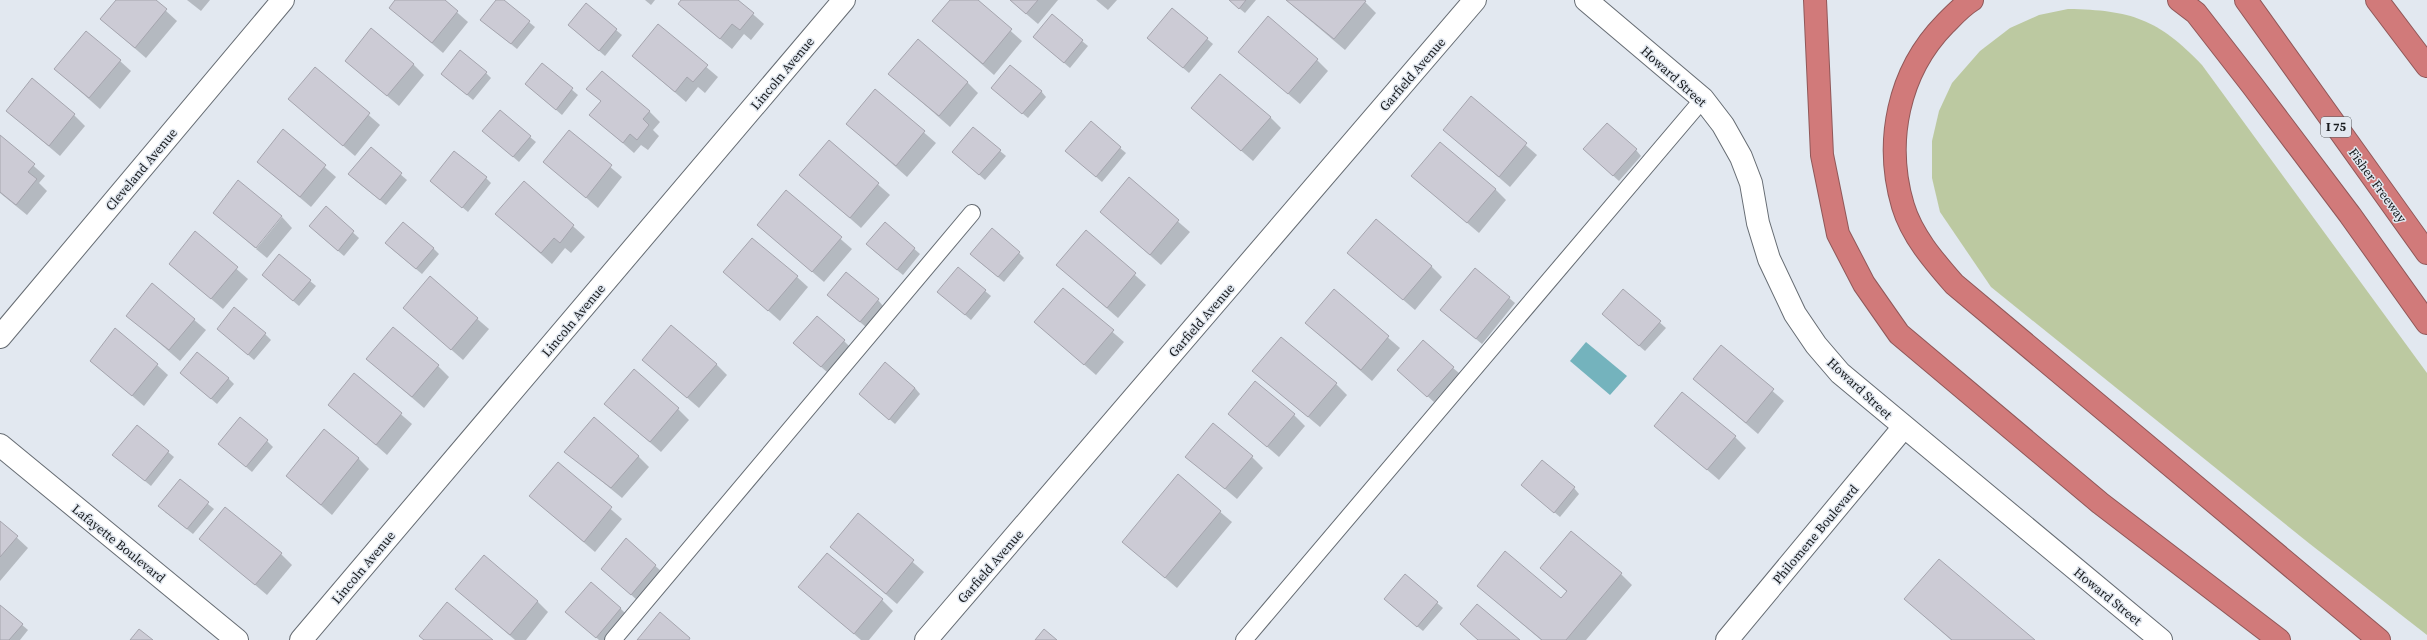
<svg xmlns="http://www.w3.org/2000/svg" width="2427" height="640" font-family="'Source Serif 4',serif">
<rect width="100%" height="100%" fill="#e2e8f0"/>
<path fill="#bcc9a1" d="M2068,9c63,1 90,10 134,56l225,308v262l-117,-91 -319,-257 -51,-75 -8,-34v-37l7,-30 13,-28 28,-32 30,-23 29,-13z"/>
<path fill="#74b3bd" d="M1586,342l41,34 -17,19 -40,-34z"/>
<g fill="#0003">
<path d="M117,0h37l23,21 -31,37 -45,-39z"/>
<path d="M187,0h23l-9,11z"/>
<path d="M396,0h47l25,22 -25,31 -53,-45z"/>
<path d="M497,0h5l33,27 -18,22 -30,-24z"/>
<path d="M645,0h10l-4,5z"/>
<path d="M682,0h55l27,24 -13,16 -7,-6 -12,15 -42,-35 -11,-10z"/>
<path d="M951,0h25l46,41 -28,34 -61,-54z"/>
<path d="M1010,0h48l-20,24z"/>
<path d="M1096,0h21l-9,10z"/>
<path d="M1229,0h27l-11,13z"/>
<path d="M1286,0h77l13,13 -31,37z"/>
<path d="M1173,10l40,34 -24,29 -41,-35z"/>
<path d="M1052,16l36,30 -18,22 -36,-31z"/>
<path d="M658,26l60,51 -13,16 -7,-6 -12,15 -53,-46z"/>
<path d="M575,30h41l6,5 -17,21z"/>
<path d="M1239,52l78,8 11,11 -28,33z"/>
<path d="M120,61l11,10 -31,38 -45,-40z"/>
<path d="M346,61l67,3 11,11 -25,31z"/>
<path d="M542,64l36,31 -16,20 -36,-31z"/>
<path d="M315,68l65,57 -25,31 -66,-57z"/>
<path d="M486,73l5,5 -18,22 -25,-21z"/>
<path d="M967,82l11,11 -28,34 -49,-43z"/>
<path d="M588,89l61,22 11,11 -7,8 6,6 -11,14 -7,-5 -7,8 -43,-38 11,-13z"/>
<path d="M875,90l61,53 -29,34 -60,-53z"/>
<path d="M1041,91l5,6 -18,21 -30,-25z"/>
<path d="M1471,98l66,57 -27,32 -66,-57z"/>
<path d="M1192,108l78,9 11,11 -28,33z"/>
<path d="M7,111l67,4 11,11 -25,30z"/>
<path d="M283,131l53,46 -25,30 -53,-45z"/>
<path d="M483,131l47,6 6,5 -17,20z"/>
<path d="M569,132l53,45 -24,31 -53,-46z"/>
<path d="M0,136l45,40 -6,7 8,8 -20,24 -27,-22z"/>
<path d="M829,141l61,54 -29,33 -60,-53z"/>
<path d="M1120,148l6,5 -24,29 -36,-31z"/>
<path d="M371,149l36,31 -21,25 -31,-25z"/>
<path d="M1636,150l5,6 -22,25 -29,-26z"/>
<path d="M1000,151l6,5 -21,24 -26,-23z"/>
<path d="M1412,176l83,13 11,11 -27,33z"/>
<path d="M486,178l5,5 -23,29 -37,-31z"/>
<path d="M1129,179l61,53 -29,33 -60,-53z"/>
<path d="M524,182l61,55 -14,16 -6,-5 -13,16 -56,-50z"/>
<path d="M787,192l65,57 -28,33 -66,-57z"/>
<path d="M326,208l33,30 -15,18 -28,-24z"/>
<path d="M215,213l65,3 -25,32z"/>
<path d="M282,217l10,11 -25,30 -11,-9z"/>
<path d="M885,223l35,31 -17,21 -30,-25z"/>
<path d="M1086,231l60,54 -28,33 -61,-53z"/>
<path d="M195,233l53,46 -25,30 -53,-45z"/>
<path d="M433,248l6,6 -17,20 -30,-25z"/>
<path d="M1019,253l5,5 -20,24 -27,-22z"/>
<path d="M1349,253l82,13 11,11 -27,33z"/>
<path d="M1475,269l40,34 -33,41 -35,-29z"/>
<path d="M724,272l73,5 11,10 -28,34z"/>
<path d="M263,275l47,6 6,5 -17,20z"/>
<path d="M430,278l59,51 -26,31 -59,-52z"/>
<path d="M152,284l54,46 -26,31 -52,-45z"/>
<path d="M1063,289l61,53 -28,33 -61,-53z"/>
<path d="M1623,290l43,38 -21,23 -36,-31z"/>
<path d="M985,291l6,5 -20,24 -33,-28z"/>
<path d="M1334,291l66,57 -28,33 -66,-58z"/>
<path d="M878,300l5,6 -17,21 -32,-26z"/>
<path d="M224,334h41l6,6 -17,20z"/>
<path d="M844,341l5,5 -22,26 -27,-23z"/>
<path d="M1721,347l63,54 -26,33 -64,-55z"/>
<path d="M367,359l71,7 11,11 -25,31z"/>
<path d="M643,360l73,4 11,11 -28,33z"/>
<path d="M91,361l66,4 11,10 -24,31z"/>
<path d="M1453,368l6,5 -25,29 -30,-27z"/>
<path d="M1253,371l83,13 11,11 -27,32z"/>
<path d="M181,373l47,5 6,6 -17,20z"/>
<path d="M355,374l57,50 -25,31 -58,-51z"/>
<path d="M915,388l5,6 -25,30 -35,-30z"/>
<path d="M606,404l72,5 11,11 -28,32z"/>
<path d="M1229,414l65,1 11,11 -26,31z"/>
<path d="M137,426l37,31 -23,29 -32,-26z"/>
<path d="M1656,426l79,11 11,11 -27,32z"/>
<path d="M267,441l6,6 -21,25 -33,-28z"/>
<path d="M566,452l72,4 11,11 -27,31z"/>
<path d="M1187,457h65l11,11 -26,31z"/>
<path d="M358,458l11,11 -37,46 -45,-39z"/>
<path d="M558,463l64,56 -27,33 -65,-56z"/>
<path d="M1178,476l54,46 -55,66 -54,-46z"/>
<path d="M180,481l34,28 -21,25 -28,-22z"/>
<path d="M1574,488l5,6 -19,23 -32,-27z"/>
<path d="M858,514l66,58 -27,32 -66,-57z"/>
<path d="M0,522l28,26 -28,33z"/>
<path d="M201,539l80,15 11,11 -25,30z"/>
<path d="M626,540l35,31 -24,29 -29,-26z"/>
<path d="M1541,568l80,6 11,11 -46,55h-45l-63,-54 84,13 5,-7z"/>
<path d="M800,587l82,13 11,11 -24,29h-8z"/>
<path d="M456,589l81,12 11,11 -22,28h-11z"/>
<path d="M1905,599l128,41h-82z"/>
<path d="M1437,603l6,5 -20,23 -32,-26z"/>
<path d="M0,606l28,24 -8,10h-20z"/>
<path d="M620,608l6,6 -22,26h-5l-27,-23z"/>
</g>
<g fill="#cccbd5" stroke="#a5a5ae">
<path d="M116,0h40l11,9 -32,39 -35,-29z"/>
<path d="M395,0h50l13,11 -26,32 -43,-35z"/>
<path d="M496,0h8l26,21 -19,23 -31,-24z"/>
<path d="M681,0h57l16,13 -14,17 -8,-6 -12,15 -42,-35z"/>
<path d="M950,0h28l34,29 -29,35 -51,-43z"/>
<path d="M1010,0h28l-12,14z"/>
<path d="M1229,0h17l-7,9z"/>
<path d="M1286,0h78l2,1 -32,38z"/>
<path d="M586,3l31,26 -18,22 -31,-26z"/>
<path d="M1172,8l36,30 -25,30 -36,-30z"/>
<path d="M1052,14l31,26 -19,23 -31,-26z"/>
<path d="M1268,16l50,43 -30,35 -50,-42z"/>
<path d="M658,24l50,41 -15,17 -6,-5 -12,15 -43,-36z"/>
<path d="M371,28l43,36 -27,32 -42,-35z"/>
<path d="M86,31l35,29 -32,38 -35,-29z"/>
<path d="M918,39l50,43 -29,34 -51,-42z"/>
<path d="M460,50l27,22 -20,23 -26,-21z"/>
<path d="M542,63l31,25 -17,22 -31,-26z"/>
<path d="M1010,65l32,26 -20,23 -31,-26z"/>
<path d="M315,67l55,46 -27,33 -55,-47z"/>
<path d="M602,71l48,40 -7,8 6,6 -12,15 -7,-6 -7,9 -34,-28 12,-14 -15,-12z"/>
<path d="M1220,74l51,43 -30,34 -50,-43z"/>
<path d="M32,78l43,36 -26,32 -43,-35z"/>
<path d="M875,89l50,42 -29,35 -50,-42z"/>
<path d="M1471,96l56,47 -28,34 -56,-47z"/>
<path d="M500,110l31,26 -18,21 -31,-26z"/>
<path d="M1091,121l30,26 -25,30 -31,-26z"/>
<path d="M1607,123l30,26 -24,27 -30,-27z"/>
<path d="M973,127l28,23 -22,25 -27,-23z"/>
<path d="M283,129l43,36 -26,32 -43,-35z"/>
<path d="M569,130l43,35 -26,33 -43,-36z"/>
<path d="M0,135l35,29 -7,8 9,7 -21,26 -16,-13z"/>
<path d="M829,140l50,43 -29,35 -51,-43z"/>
<path d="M1440,142l56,47 -29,34 -56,-47z"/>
<path d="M371,147l31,26 -22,27 -32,-26z"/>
<path d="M454,151l33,26 -25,31 -32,-27z"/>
<path d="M1129,177l50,43 -29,35 -50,-43z"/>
<path d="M238,180l44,36 -26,32 -43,-35z"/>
<path d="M524,181l50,44 -14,18 -6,-5 -13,15 -46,-39z"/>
<path d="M786,190l56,47 -30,35 -55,-47z"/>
<path d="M326,206l28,25 -16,20 -29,-25z"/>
<path d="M1376,219l56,47 -29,34 -56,-47z"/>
<path d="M403,222l31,26 -18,21 -31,-26z"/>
<path d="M885,222l30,26 -18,22 -31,-26z"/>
<path d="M992,228l28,24 -22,25 -28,-23z"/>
<path d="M1086,230l50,43 -29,35 -51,-43z"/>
<path d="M195,231l43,36 -27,32 -42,-35z"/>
<path d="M752,238l46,38 -30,35 -45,-39z"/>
<path d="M279,254l32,26 -18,21 -31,-26z"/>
<path d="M958,267l28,23 -21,25 -28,-23z"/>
<path d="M1475,268l35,29 -34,42 -36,-29z"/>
<path d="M846,272l33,27 -19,23 -33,-27z"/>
<path d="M430,276l48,42 -27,32 -48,-42z"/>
<path d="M152,283l43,36 -26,31 -43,-34z"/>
<path d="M1063,288l51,42 -30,35 -50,-43z"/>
<path d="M1334,289l55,47 -28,34 -56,-47z"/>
<path d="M1623,289l38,32 -22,25 -37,-32z"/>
<path d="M234,307l32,26 -18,22 -31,-26z"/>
<path d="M817,316l28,24 -24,27 -28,-24z"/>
<path d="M671,325l46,39 -30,34 -45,-38z"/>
<path d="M393,327l46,38 -27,32 -46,-38z"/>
<path d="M115,328l43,36 -26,32 -42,-35z"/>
<path d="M1281,337l56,46 -29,34 -56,-46z"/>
<path d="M1423,340l31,27 -27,30 -30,-27z"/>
<path d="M1721,345l53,44 -28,34 -53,-44z"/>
<path d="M197,352l32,26 -18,21 -31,-26z"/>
<path d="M885,362l30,26 -26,32 -30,-26z"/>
<path d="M634,369l45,39 -29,34 -46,-38z"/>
<path d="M354,373l48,40 -26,32 -48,-40z"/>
<path d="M1255,381l40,33 -28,33 -39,-33z"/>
<path d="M1682,392l54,44 -29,34 -53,-44z"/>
<path d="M240,417l28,23 -22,27 -28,-23z"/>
<path d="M594,417l45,39 -28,32 -47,-36z"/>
<path d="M1213,423l40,33 -28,33 -40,-32z"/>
<path d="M137,425l32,26 -24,30 -33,-26z"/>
<path d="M324,429l35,29 -38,47 -35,-29z"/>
<path d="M1542,460l33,27 -21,26 -33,-28z"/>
<path d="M558,462l54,45 -28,35 -55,-46z"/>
<path d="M1178,474l43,37 -56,67 -43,-36z"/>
<path d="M180,479l29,23 -22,27 -29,-23z"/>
<path d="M225,507l57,46 -27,32 -56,-46z"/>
<path d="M858,513l56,47 -28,34 -56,-47z"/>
<path d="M0,521l18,15 -18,21z"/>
<path d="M1571,531l51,42 -56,67h-24l-65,-54 28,-35 56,47 6,-7 -27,-23z"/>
<path d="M626,538l30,27 -25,30 -30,-26z"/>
<path d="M827,553l56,46 -29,35 -56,-47z"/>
<path d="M484,555l54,46 -28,34 -55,-46z"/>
<path d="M1939,559l96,81h-83l-48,-41z"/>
<path d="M1405,574l33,28 -21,25 -33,-28z"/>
<path d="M591,582l30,26 -25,30 -31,-26z"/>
<path d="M447,602l46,38h-69l-5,-4z"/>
<path d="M1477,604l43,36h-42l-18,-16z"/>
<path d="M0,605l23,19 -14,16h-9z"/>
<path d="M660,612l30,26 -1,2h-52z"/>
<path d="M139,629l14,11h-23z"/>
<path d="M1044,629l13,11h-22z"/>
</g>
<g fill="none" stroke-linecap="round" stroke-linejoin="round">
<g stroke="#666c73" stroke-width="18">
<g id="service">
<path d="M613,640l359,-427"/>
<path d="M1244,640l459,-541"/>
</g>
</g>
<g stroke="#666c73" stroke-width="24">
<g id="minor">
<path d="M1586,0l117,99 20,26 18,32 10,26 7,40 11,36 26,55 21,31 24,28 321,267"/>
<path d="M0,337l283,-337"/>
<path d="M0,445l237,195"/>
<path d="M301,640l543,-640"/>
<path d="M926,640l549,-640"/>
<path d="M1727,640l176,-212"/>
</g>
</g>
<g stroke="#905859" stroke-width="24">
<g id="motorway">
<path d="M1815,0l7,155 16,79 26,50 35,50 201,169 179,137"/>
<path d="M1972,0c-10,6 -18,15 -27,24 -47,48 -61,118 -42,182 9,30 31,55 51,78l425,356"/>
<path d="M2179,0l17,13 56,72 98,130 77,108"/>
<path d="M2246,0l181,253"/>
<path d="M2377,0l50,66"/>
</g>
</g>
<use href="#service" stroke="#fff" stroke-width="16"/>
<use href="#minor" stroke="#fff" stroke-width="22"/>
<use href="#motorway" stroke="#d17a7a" stroke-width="22"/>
</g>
<g text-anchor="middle" stroke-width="3" stroke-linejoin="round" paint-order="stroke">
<rect fill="#e2e8f0" stroke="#54585c" stroke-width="1" x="2321" y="117" width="30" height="20" rx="3"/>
<g font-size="12" font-weight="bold" fill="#171a1d">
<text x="2336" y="131">I 75</text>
</g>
<g font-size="13" fill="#171a1d" stroke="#e2e8f0">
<text transform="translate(782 73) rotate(-50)" y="5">Lincoln Avenue</text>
<text transform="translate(1412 74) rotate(-49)" y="5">Garfield Avenue</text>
<text transform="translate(1674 76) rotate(42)" y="5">Howard Street</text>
<text transform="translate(141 169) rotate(-50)" y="5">Cleveland Avenue</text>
<text transform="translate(2378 185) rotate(54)" y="5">Fisher Freeway</text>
<text transform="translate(573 320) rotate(-50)" y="5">Lincoln Avenue</text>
<text transform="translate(1201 320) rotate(-49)" y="5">Garfield Avenue</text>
<text transform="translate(1860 388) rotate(43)" y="5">Howard Street</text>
<text transform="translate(1815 534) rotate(-50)" y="5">Philomene Boulevard</text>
<text transform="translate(119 543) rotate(39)" y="5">Lafayette Boulevard</text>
<text transform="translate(990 566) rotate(-49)" y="5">Garfield Avenue</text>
<text transform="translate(363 567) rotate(-50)" y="5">Lincoln Avenue</text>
<text transform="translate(2108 596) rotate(39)" y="5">Howard Street</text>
</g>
</g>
</svg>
